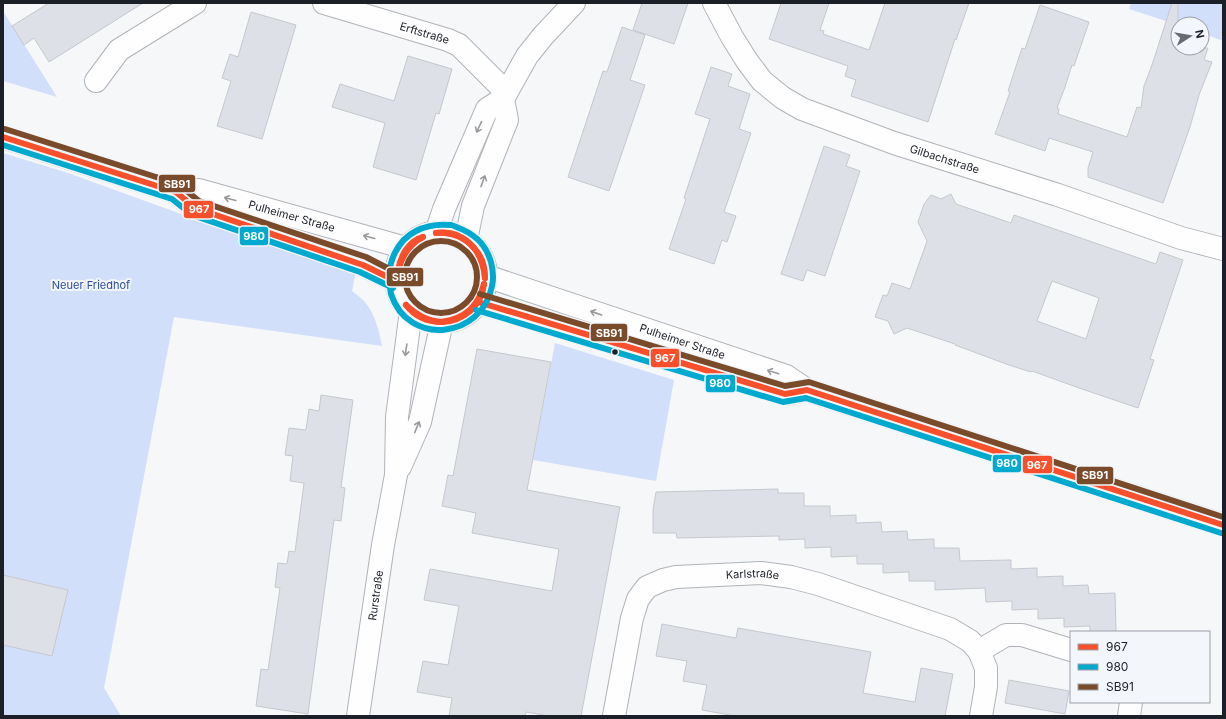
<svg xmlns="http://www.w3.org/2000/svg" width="1226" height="719" font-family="Inter,sans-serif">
<rect width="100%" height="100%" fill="#f5f7f9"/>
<g fill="#d2dffb">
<path d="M1131,3h92v38l-21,-8v-9h-24v1l-49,-16z"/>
<path d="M3,11l54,86 -54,-16z"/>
<path d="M3,153l65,20 124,45 164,53 -4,20c4,3 9,7 12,10 11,12 15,30 18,45l-208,-29 -70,371 17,28h-118z"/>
<path d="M555,343l119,37 -18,101 -123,-21z"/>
</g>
<g fill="#dde0e6" stroke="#c5c8ce" fill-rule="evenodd">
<path d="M49,3h94l-94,59 -15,-24 -10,7 -12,-19z"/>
<path d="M642,3h46l-14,41 -41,-14z"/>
<path d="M781,3h48l-9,27 4,1 -1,3 46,16 16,-47h84l-13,37 -1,-1 -27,83 -77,-26 5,-16 -11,-4 3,-10 -79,-27z"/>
<path d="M1172,3h6v45h30l-4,12 8,2 -13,33 -9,32 -27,76 -75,-26v-9l5,-16 -44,-14 -4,13 -50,-17 15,-42 -2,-1 14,-43 3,1 15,-44 49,17 -15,44 -2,-1 -7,22 -8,21 2,1 -1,5 69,23 10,-30 4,1 3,-22 8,-21z"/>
<path d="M251,12l45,13 -34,114 -45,-13 14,-45 -9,-3 8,-24 8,3z"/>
<path d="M622,27l23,8 -15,45 15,5 -36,106 -41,-14 35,-106 4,1z"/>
<path d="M408,56l44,13 -13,45 -3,-1 -20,67 -43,-13 12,-44 -53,-16 8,-23 54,17z"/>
<path d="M711,67l21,7 -4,12 22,8 -11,35 12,4 -27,79 12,4 -9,26 -5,-2 -8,24 -45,-15 17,-50 -2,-1 26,-79 -15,-5z"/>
<path d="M824,146l26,9 -4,11 14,5 -35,105 -18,-6 -4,11 -22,-7z"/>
<path d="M951,194l5,10 55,19 3,-8 142,49 4,-12 23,8 -33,99 4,1 -16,48 -56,-19 -50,-18 -1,1 -22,-7 -54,-20v-1l-48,-16 -13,6 -6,-13 -13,-4 8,-22 4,1 5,-13 18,6 17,-48 -9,-19 6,-18 7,-9 10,4zM1052,281l47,17 -13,41 -49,-18z"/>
<path d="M477,349l74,13 -24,128 93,17 -39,209h-32l-23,-4 -1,4h-76l3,-18 -35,-6 6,-31 25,4 11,-59 -35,-6 6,-31 122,22 7,-42 -87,-16 4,-20 -34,-7 6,-31 5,1z"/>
<path d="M321,395l32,5 -12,87 4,1 -4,33 -7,-1 -26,194 -52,-8 5,-37 7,1 12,-82 -5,-1 3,-24 9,1 2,-13 6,1 9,-69 -14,-2 3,-25 -8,-1 4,-27 17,2 3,-21 10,2z"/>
<path d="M778,489v4h26v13h26v10l26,-1v8l25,-1 1,10 25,-1 1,9 26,-1v9h25l1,13 51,-1v9l26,-1v9l26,-1v10l25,-1 1,9 26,-1 1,39h-26v-6l-26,1v-9l-26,1v-10l-26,1v-9l-26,1 -1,-14 -50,2v-9h-26v-9l-26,1v-9h-26v-8l-26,1v-10l-26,1v-9l-26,1v-4l-102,2 -1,-5h-23v-23l3,-18z"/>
<path d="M3,575l65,15 -16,66 -49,-11z"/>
<path d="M662,624l74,14 2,-10 133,24 -8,41 52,9 6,-34 32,6 -8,42h-210l-33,-6 5,-25 -24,-4 4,-20 -31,-5z"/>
<path d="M1009,680l60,11 -4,23 -60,-11z"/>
</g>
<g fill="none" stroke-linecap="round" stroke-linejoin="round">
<g stroke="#b0b3b8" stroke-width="24">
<g id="minor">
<path id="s1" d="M324,3l124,37 11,5 47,47"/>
<path id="s2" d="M714,3l18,34 15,24 15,20 21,17 19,11 92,34 164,52 123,43 42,11"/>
<path d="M96,81l23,-31 76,-47"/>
<path d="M436,233l8,-24 43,-100 16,-10 14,-25 10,-18 16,-20 31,-33"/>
<path d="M466,240l7,-34 34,-86 -4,-21"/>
<path d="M400,467l20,-45 22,-100"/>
<path d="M979,651l27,-16h16l49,15"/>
<path id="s3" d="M358,716l25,-171 13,-70 1,-58 14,-106"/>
<path id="s4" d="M614,716l18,-98 6,-19 9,-12 16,-7 13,-3 85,-4 30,4 27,7 132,45 20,12 9,10 7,17v19l-5,29"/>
<path d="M1129,716l2,-14"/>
</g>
</g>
<g stroke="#b0b3b8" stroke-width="24">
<g id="secondary">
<path id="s5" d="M3,137l173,55 23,-2 207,58"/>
<path d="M176,192l19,16 168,57 33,16"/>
<circle cx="441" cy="277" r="45"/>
<path id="s6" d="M486,276l300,100 21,14 416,135"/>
<path d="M478,302l307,92 22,-4"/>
</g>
</g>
<use href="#minor" stroke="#fefefe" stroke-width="22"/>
<use href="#secondary" stroke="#fefefe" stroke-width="22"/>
<g stroke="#f3f6fb" stroke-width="9">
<g id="bus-1">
<path d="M3,137l173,55 19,16 168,57 33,16"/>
<path d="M436,233c15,-2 28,3 38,15"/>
<path d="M436,233c15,-1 28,4 38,15"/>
<path d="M474,248c8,8 11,19 11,30"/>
<path d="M474,248c7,9 10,19 11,30"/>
<path d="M398,271c2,-14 10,-30 25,-34"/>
<path d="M398,271c4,-15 11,-27 25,-34"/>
<path d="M478,302l307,92 22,-4 416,135"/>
<path d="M406,305c11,10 21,16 36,17"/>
<path d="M406,305c9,12 22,17 36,17"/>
<path d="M442,322c23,-4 36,-15 42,-38"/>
<path d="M442,322c21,-1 40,-16 42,-38"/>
</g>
</g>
<g stroke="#f3f6fb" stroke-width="9">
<g id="bus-2">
<path d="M3,145l169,54 20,16 168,57 33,16"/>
<path d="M451,225c-12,-1 -24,0 -35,6 -18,9 -29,31 -26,51 0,4 0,8 1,12 17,53 91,45 101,-8 2,-8 1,-16 -1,-24 -6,-20 -18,-29 -37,-36"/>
<path d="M476,310l307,92 23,-4 415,135"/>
</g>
</g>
<g stroke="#f3f6fb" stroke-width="9">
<g id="bus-3">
<path d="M5,129l173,55 21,17 167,56 33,17"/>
<circle cx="441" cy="277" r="36"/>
<path d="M480,294l305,92 24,-4 414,135"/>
</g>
</g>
<use href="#bus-1" stroke="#f8502d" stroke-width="6"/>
<use href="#bus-2" stroke="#00a9ce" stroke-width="6"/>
<use href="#bus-3" stroke="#7a4b2a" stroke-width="6"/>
</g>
<defs><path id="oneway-shaft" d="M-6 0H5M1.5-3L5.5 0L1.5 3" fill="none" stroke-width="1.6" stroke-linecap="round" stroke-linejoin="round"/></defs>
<g stroke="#989a9e">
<use href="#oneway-shaft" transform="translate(479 127) rotate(115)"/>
<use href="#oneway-shaft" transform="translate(483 181) rotate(-70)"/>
<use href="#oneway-shaft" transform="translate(230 199) rotate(-165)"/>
<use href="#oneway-shaft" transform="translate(369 237) rotate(-165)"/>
<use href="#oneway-shaft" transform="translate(596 313) rotate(-161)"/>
<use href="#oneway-shaft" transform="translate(406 350) rotate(98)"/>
<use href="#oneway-shaft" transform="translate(773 372) rotate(-162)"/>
<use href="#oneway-shaft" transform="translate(417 427) rotate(-68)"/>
</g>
<circle fill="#1b1f28" stroke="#f3f6fb" stroke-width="1.5" cx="615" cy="352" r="3.5"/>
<g text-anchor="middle" stroke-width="4" stroke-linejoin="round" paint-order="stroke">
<g font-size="11" fill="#1b1f28" stroke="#f3f6fb">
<text dy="4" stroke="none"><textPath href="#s1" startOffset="105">Erftstraße</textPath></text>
<text dy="4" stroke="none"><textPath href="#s2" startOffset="292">Gilbachstraße</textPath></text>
<text dy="4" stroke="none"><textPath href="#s5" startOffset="301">Pulheimer Straße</textPath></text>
<text dy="4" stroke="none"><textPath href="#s6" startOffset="207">Pulheimer Straße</textPath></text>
<text dy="4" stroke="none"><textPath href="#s4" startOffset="242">Karlstraße</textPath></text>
<text dy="4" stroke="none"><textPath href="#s3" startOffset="122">Rurstraße</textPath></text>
</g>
<g font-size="11" fill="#2d4da4" stroke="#f3f6fb">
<text x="91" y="289">Neuer Friedhof</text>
</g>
</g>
<g stroke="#f3f6fb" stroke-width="1.5">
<rect x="158" y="174" width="38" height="19" rx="4" fill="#7a4b2a"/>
<rect x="183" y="200" width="31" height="19" rx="4" fill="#f8502d"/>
<rect x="239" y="226" width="30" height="20" rx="4" fill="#00a9ce"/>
<rect x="386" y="267" width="38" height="20" rx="4" fill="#7a4b2a"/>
<rect x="590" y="323" width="38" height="19" rx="4" fill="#7a4b2a"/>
<rect x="650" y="348" width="30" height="20" rx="4" fill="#f8502d"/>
<rect x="705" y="374" width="31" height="19" rx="4" fill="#00a9ce"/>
<rect x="992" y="454" width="30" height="19" rx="4" fill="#00a9ce"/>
<rect x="1022" y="455" width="31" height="19" rx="4" fill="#f8502d"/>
<rect x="1076" y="466" width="38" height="19" rx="4" fill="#7a4b2a"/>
</g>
<g font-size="11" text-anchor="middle" font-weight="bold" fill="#fff">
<text x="177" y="188">SB91</text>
<text x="199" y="213">967</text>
<text x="254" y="240">980</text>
<text x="405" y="281">SB91</text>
<text x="609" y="337">SB91</text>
<text x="665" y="362">967</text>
<text x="720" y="387">980</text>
<text x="1007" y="467">980</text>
<text x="1037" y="469">967</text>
<text x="1095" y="479">SB91</text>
</g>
<rect width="1226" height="719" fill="none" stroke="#1b1f28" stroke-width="8"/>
<rect x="1070" y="631" width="140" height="72" fill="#f3f6fb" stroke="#9da0a7"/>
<rect x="1078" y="644" width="20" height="6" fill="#f8502d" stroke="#9da0a7"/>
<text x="1106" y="651" font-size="12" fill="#1b1f28">967</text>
<rect x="1078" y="664" width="20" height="6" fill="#00a9ce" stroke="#9da0a7"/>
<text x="1106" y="671" font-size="12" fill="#1b1f28">980</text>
<rect x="1078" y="684" width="20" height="6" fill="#7a4b2a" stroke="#9da0a7"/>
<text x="1106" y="691" font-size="12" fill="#1b1f28">SB91</text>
<g transform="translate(1190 36) rotate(78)"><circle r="19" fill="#f3f6fb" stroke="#9da0a7"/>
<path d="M0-3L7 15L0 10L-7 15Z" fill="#676b71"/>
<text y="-6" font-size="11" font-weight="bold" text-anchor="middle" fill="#1b1f28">N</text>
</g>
</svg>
